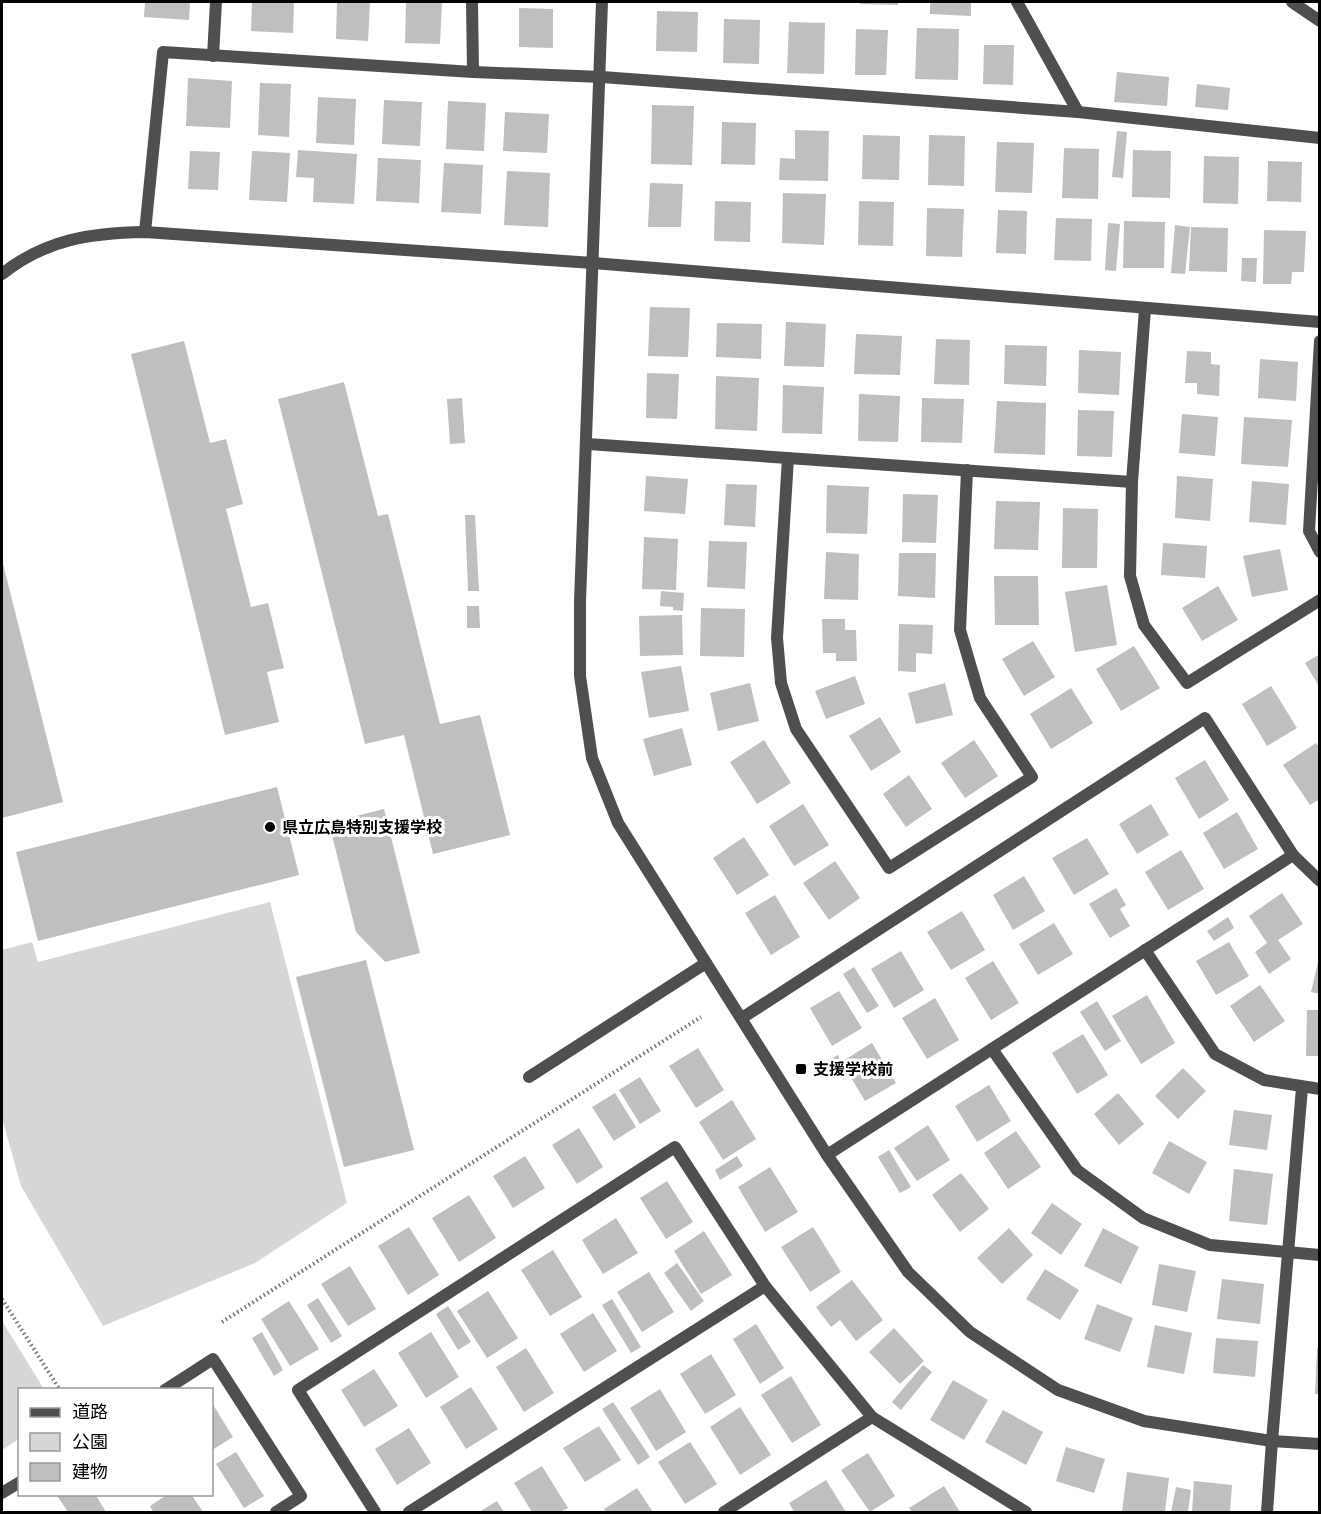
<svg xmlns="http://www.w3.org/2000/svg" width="1321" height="1514" font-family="Jost,'Noto Sans JP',sans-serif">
<rect width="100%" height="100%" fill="#fff"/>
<g fill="#d6d6d6">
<path d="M270,902l77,301 -92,60 -152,63 -82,-140 -19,-68v-168l30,-8 6,20z"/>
<path d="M2,1321l42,68 -24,1 -1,49 -17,11z"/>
</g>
<g fill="#bfbfbf">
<path d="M145,2h45l-1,18 -45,-3z"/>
<path d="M252,2h42l-1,31 -42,-2z"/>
<path d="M337,2h33l-2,39 -32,-2z"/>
<path d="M406,2h36l-2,42 -35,-1z"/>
<path d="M860,2h38v3l-38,-1z"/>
<path d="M930,2h41v14l-41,-2z"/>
<path d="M519,8l34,1v39l-34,-1z"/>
<path d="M657,11l41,1 -1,40 -41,-1z"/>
<path d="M724,19l36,1 -1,44 -36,-1z"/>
<path d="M789,22l36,1 -1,51 -37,-1z"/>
<path d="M917,28l42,1 -1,51 -43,-1z"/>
<path d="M856,29l32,1 -2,45h-31z"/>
<path d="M984,45h30l-1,40 -30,-1z"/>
<path d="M1117,72l52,5 -2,29 -53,-4z"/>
<path d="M188,78l44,3 -2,47 -44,-2z"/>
<path d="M260,83l31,1 -2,53 -31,-2z"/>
<path d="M1197,84l33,4 -2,22 -33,-3z"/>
<path d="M318,97l38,2 -2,46 -38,-2z"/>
<path d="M384,100l38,2 -2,44 -38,-2z"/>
<path d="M448,101l38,2 -2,48 -38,-2z"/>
<path d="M652,105l42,1 -2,59 -41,-1z"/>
<path d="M505,112l44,2 -2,39 -44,-2z"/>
<path d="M722,122l34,1 -1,42 -34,-1z"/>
<path d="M795,130l34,1 -1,50 -49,-1 1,-22 15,1z"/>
<path d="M1117,131l10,1 -4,46 -11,-1z"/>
<path d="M863,135l37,1 -1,44 -37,-1z"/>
<path d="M929,135l36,1 -1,50 -36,-1z"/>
<path d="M997,142l37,1 -2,50 -37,-1z"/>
<path d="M1064,148l35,1 -1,50 -36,-1z"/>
<path d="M298,150l59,4 -3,50 -41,-2 1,-24 -18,-1z"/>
<path d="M1133,150l38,1 -1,47 -38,-1z"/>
<path d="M190,151l30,1 -2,38 -30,-1z"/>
<path d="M252,151l38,2 -3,49 -38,-2z"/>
<path d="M1204,156l35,1 -1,47 -35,-1z"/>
<path d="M378,158l43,2 -2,43 -43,-2z"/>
<path d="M1268,161l34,1 -1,40 -34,-1z"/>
<path d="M444,163l39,2 -2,49 -40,-2z"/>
<path d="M507,171l43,2 -2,54 -44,-2z"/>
<path d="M650,183l33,1 -2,43h-33z"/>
<path d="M783,193l43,1 -2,51 -42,-2z"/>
<path d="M715,201l36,1 -1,40 -36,-1z"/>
<path d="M859,201l35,1 -1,44 -35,-1z"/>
<path d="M927,208l37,1 -2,48 -36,-1z"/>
<path d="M998,210l29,1 -1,43 -30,-1z"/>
<path d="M1056,218l36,1 -1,42 -37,-1z"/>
<path d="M1124,221l41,1 -1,46h-41z"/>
<path d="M1108,223l12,1 -4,47 -11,-1z"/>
<path d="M1175,225l15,2 -5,47 -14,-1z"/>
<path d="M1191,227l37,1 -1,44 -38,-1z"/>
<path d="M1264,230l42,1 -2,41h-12l-1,12h-28z"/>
<path d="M1242,258h15l-1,24 -15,-1z"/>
<path d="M650,307l40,1 -2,49 -40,-1z"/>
<path d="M786,322l40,2 -2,43 -40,-1z"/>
<path d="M717,323l45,1 -1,35 -45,-2z"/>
<path d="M856,334l46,2 -2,39 -46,-1z"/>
<path d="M936,339l34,1 -1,45 -35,-1z"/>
<path d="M184,341l26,102 16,-4 17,65 -17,5 25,98 17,-4 16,65 -17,4 12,50 -54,13 -94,-381z"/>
<path d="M1005,345l42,1 -1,40 -42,-2z"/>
<path d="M1079,350l42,2 -2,43 -41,-2z"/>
<path d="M1187,351l24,1v12l9,1 -1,31 -22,-2v-11h-12z"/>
<path d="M1260,359l38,3 -2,39 -38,-3z"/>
<path d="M647,373l32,1 -2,45 -31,-1z"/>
<path d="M716,376l43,2 -2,53 -42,-2z"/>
<path d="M344,382l34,134 10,-2 52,210 40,-9 30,120 -77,19 -29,-119 -39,9 -87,-345z"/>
<path d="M783,385l41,2 -2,47 -40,-1z"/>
<path d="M859,394l41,2 -2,46 -40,-1z"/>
<path d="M462,398l3,45 -15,1 -3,-45z"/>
<path d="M922,398l42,1 -2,44 -41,-1z"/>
<path d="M997,401l49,2 -1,52 -51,-2z"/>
<path d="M1078,410l36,1 -2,46 -35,-1z"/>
<path d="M1182,414l36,3 -3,39 -36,-3z"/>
<path d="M1244,417l48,3 -4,47 -47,-3z"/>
<path d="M646,476l42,3 -3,35 -41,-3z"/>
<path d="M1177,476l36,3 -3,42 -35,-3z"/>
<path d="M1252,481l37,3 -3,41 -37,-3z"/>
<path d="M726,484l31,1 -2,42 -31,-2z"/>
<path d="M827,485l42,2 -2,47 -41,-1z"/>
<path d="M903,494l35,1 -2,48 -34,-1z"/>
<path d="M996,501l44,1 -2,48 -44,-1z"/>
<path d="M1063,508l35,1 -1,59h-35z"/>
<path d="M465,515h10l4,76h-11z"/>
<path d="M644,537l34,2 -2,51 -34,-1z"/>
<path d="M709,541l38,1 -2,47 -38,-2z"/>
<path d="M1163,543l44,3 -2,32 -44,-3z"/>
<path d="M1280,549l8,41 -36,7 -9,-41z"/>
<path d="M826,552l33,2 -1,46 -34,-1z"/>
<path d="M899,553h37l-1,45 -37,-2z"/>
<path d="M2,560l61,242 -61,16z"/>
<path d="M994,576h44l1,49h-44z"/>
<path d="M1107,585l10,60 -42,7 -10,-60z"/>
<path d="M1218,586l20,34 -36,21 -20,-33z"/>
<path d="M661,591l23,2 -1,18 -10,-1v-3l-13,-1z"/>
<path d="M467,606h12l1,22h-13z"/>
<path d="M701,608l44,1 -1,48 -44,-1z"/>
<path d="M682,615l1,40 -43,1 -1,-40z"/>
<path d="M822,619h23v11h11l1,31h-21v-8h-13z"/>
<path d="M899,624l34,1 -1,29 -16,-1v19l-18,-1z"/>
<path d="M1033,641l22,36 -31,19 -22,-37z"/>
<path d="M1134,646l26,42 -39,23 -25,-42z"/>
<path d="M1320,654v34l-15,-25z"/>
<path d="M681,666l8,45 -40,7 -8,-46z"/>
<path d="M855,676l10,28 -39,15 -11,-28z"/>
<path d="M750,683l9,38 -41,10 -8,-38z"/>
<path d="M945,683l8,32 -37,9 -8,-31z"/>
<path d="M1271,686l26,42 -30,18 -25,-42z"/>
<path d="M1071,688l22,35 -42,26 -21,-35z"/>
<path d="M880,717l21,35 -30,19 -22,-35z"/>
<path d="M682,728l10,37 -38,11 -11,-37z"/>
<path d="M764,740l27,43 -34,21 -27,-42z"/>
<path d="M974,740l24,36 -33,22 -24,-35z"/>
<path d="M1316,743l4,5v51l-10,6 -27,-40z"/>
<path d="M1205,760l24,40 -30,19 -24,-41z"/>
<path d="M909,775l23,34 -26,18 -23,-33z"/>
<path d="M277,787l22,88 -261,66 -22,-89z"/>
<path d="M803,804l26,41 -35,21 -25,-40z"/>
<path d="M1151,804l18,31 -32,19 -18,-30z"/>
<path d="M384,809l36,144 -35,9 -29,-30 -27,-109z"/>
<path d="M1237,812l21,37 -34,20 -21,-36z"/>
<path d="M744,837l25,38 -32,20 -24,-37z"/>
<path d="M1087,838l22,36 -35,21 -22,-37z"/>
<path d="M1181,850l23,39 -36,21 -23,-38z"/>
<path d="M835,861l25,37 -31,22 -26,-37z"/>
<path d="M1024,876l21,35 -32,19 -20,-35z"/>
<path d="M1116,888l10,17 -6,4 10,17 -20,12 -21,-34z"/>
<path d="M1282,893l21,31 -25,16 13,19 -22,15 -14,-22 12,-9 -18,-27z"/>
<path d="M775,895l25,42 -29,18 -26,-42z"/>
<path d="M962,911l23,39 -34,20 -24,-38z"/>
<path d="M1228,917l6,11 -20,13 -7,-10z"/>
<path d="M1054,923l19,31 -35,21 -19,-31z"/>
<path d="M1229,942l20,34 -33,19 -20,-34z"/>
<path d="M901,951l23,39 -30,18 -23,-39z"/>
<path d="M1319,958l1,1v35l-9,-2z"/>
<path d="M366,960l48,190 -70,17 -48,-190z"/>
<path d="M993,961l26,42 -28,17 -26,-42z"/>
<path d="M854,967l25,39 -12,7 -24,-39z"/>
<path d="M1260,985l25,36 -31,21 -24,-36z"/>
<path d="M839,991l23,37 -30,18 -22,-38z"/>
<path d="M1147,995l28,48 -34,21 -29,-48z"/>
<path d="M935,998l24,42 -32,19 -25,-41z"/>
<path d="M1097,1001l24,40 -16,10 -25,-39z"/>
<path d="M1307,1010h13v46h-14z"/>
<path d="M1083,1034l25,41 -31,19 -25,-41z"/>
<path d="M872,1043l24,40 -31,18 -21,-35 -20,11 -6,-12 20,-10 3,7z"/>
<path d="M698,1048l26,42 -28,18 -27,-42z"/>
<path d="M1183,1068l23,23 -28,28 -23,-23z"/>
<path d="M640,1077l21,34 -21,13 -21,-34z"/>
<path d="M989,1085l22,36 -34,21 -22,-36z"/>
<path d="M615,1093l21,34 -22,14 -22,-34z"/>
<path d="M1118,1093l26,31 -25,21 -25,-31z"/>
<path d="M732,1100l24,39 -33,21 -24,-38z"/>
<path d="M1234,1110l38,5 -5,35 -38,-5z"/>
<path d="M928,1125l22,35 -33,21 -23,-33z"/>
<path d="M579,1128l24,39 -26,17 -25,-39z"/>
<path d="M1016,1131l25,36 -33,22 -24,-36z"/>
<path d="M1169,1141l38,21 -18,32 -37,-21z"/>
<path d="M889,1150l22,37 -11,6 -22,-36z"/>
<path d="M525,1156l20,32 -32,20 -20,-32z"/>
<path d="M737,1156l6,10 -23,14 -5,-10z"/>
<path d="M770,1167l28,45 -33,20 -27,-45z"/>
<path d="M1234,1169l39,5 -6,51 -38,-4z"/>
<path d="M961,1173l28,36 -29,23 -28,-37z"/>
<path d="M667,1181l26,41 -27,17 -26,-41z"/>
<path d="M469,1195l27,43 -37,24 -27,-44z"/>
<path d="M1052,1203l30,21 -21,31 -30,-22z"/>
<path d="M616,1218l22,35 -35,21 -21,-34z"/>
<path d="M409,1227l30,48 -31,20 -30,-49z"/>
<path d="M813,1227l28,45 -31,20 -29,-45z"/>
<path d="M1009,1228l24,27 -31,29 -25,-26z"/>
<path d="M1103,1228l36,19 -18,37 -37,-18z"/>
<path d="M704,1231l28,44 -31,19 -27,-43z"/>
<path d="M553,1250l29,47 -32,19 -29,-46z"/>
<path d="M677,1263l27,38 -13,10 -27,-38z"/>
<path d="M1159,1264l37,7 -9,41 -35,-7z"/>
<path d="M350,1266l26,43 -28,17 -27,-42z"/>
<path d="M1045,1269l34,21 -19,30 -34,-21z"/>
<path d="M649,1272l25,40 -32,20 -25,-40z"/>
<path d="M1222,1279l42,5 -4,40 -43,-5z"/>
<path d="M852,1280l31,40 -27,21 -16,-21 -9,7 -15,-20z"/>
<path d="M488,1291l30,47 -31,20 -30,-47z"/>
<path d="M318,1298l24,38 -11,7 -24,-38z"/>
<path d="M612,1299l29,48 -10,6 -29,-48z"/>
<path d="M289,1301l30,48 -29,17 -29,-47z"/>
<path d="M1097,1304l36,14 -13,34 -36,-13z"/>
<path d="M448,1306l23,36 -13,8 -22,-36z"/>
<path d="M593,1313l24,38 -33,21 -24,-38z"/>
<path d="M756,1324l28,44 -24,16 -27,-45z"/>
<path d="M1155,1325l37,8 -8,41 -37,-7z"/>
<path d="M894,1328l30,33 -24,23 -31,-32z"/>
<path d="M262,1332l21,38 -9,6 -22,-38z"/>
<path d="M431,1332l28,45 -33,21 -28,-45z"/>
<path d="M1216,1338l42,3 -3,36 -42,-4z"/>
<path d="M526,1348l28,45 -30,19 -28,-45z"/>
<path d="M1317,1348h3v46h-5z"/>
<path d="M711,1354l25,41 -31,19 -25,-40z"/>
<path d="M923,1365l9,7 -31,38 -9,-8z"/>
<path d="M374,1369l24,37 -34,21 -23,-37z"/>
<path d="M791,1376l30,49 -29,18 -31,-48z"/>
<path d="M953,1380l35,20 -24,40 -34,-20z"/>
<path d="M471,1387l27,42 -32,20 -26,-42z"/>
<path d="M660,1389l26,43 -30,19 -26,-43z"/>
<path d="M613,1402l37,55 -12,8 -36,-56z"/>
<path d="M212,1403l21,34 -21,13z"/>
<path d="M740,1407l31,48 -31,20 -30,-48z"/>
<path d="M1003,1410l40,22 -17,33 -41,-23z"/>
<path d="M599,1426l22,34 -36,22 -22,-34z"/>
<path d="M409,1428l22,35 -34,22 -22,-36z"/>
<path d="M690,1442l27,42 -32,20 -27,-42z"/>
<path d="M1066,1447l39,12 -11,34 -38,-12z"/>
<path d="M236,1452l28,44 -20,12 -28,-44z"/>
<path d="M868,1453l27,43 -25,16 -29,-42z"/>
<path d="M542,1466l26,42 -8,4h-28l-18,-29z"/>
<path d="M1127,1472l42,6 -4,34h-43z"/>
<path d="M826,1480l20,32h-52l-5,-9z"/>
<path d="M1194,1481l38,4 -2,27h-38z"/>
<path d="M944,1486l16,26h-48l-3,-4z"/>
<path d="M1176,1487l15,3 -3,22h-17z"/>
<path d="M637,1488l16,24h-47l-2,-3z"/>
<path d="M56,1494h39l11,18h-38z"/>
<path d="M168,1494h23l12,18h-50l-3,-6z"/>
<path d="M497,1501l7,11h-25z"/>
</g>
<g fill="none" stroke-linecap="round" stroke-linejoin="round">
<g stroke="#717171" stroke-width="4" stroke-dasharray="1.5 3" stroke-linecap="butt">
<path d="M2,1299l58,91"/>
<path d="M222,1322l479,-305"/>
</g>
<g stroke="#4f4f4f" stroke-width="12">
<path d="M472,2l1,70"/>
<path d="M1017,2l61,110"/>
<path d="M1292,2l28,19"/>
<path d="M213,56l3,-54"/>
<path d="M145,232l18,-180 310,20 129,5 476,35 242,26"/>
<path d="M1145,309l-13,173 -2,94 14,49 43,58 133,-83"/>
<path d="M1320,341l-11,190 11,21"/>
<path d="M588,444l544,38"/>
<path d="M788,458l-11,180 4,45 15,46 93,139 143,-91 -52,-79 -20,-68 7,-160"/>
<path d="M1145,950l70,104 49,26 56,9"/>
<path d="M742,1018l463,-300 88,137 27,26"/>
<path d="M992,1049l85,121 66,48 67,27 110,10"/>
<path d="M529,1077l177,-114"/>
<path d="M827,1155l466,-300"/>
<path d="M165,1390l48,-31 88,137 -25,16"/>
<path d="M1272,1441l30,-353"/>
<path d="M2,1493l18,-11"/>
<path d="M375,1512l-77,-122 377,-243 90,139 107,131 154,95"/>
<path d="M409,1512l356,-226"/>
<path d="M724,1512l148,-95"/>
</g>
<g stroke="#4f4f4f" stroke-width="12">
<path d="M602,2l-22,600v74l12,82 26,65 209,332 81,117 62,60 88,58 86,31 128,20 48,3"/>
<path d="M2,274c44,-35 89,-41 143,-42l448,31 727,59"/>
<path d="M1267,1512l5,-71"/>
</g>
</g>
<g fill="#000" stroke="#fff" stroke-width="2">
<circle cx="270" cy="827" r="6"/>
<rect x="795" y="1063" width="12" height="12" rx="3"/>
</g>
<g text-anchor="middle" stroke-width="6" stroke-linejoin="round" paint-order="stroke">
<g font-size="16" font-weight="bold" fill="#000" stroke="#fff" text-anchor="start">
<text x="282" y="833">県立広島特別支援学校</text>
<text x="813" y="1075">支援学校前</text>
</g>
</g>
<rect width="1321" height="1514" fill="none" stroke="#000000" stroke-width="6"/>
<rect x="18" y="1388" width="195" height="108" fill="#ffffff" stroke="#999999" stroke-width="1.5"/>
<rect x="30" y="1408" width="30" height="9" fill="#4f4f4f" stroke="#999999" stroke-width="1.5"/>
<text x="72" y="1418" font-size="18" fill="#000000">道路</text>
<rect x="30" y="1433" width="30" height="18" fill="#d6d6d6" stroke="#999999" stroke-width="1.5"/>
<text x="72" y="1448" font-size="18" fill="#000000">公園</text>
<rect x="30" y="1463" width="30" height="18" fill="#bfbfbf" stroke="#999999" stroke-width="1.5"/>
<text x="72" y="1478" font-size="18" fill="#000000">建物</text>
</svg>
